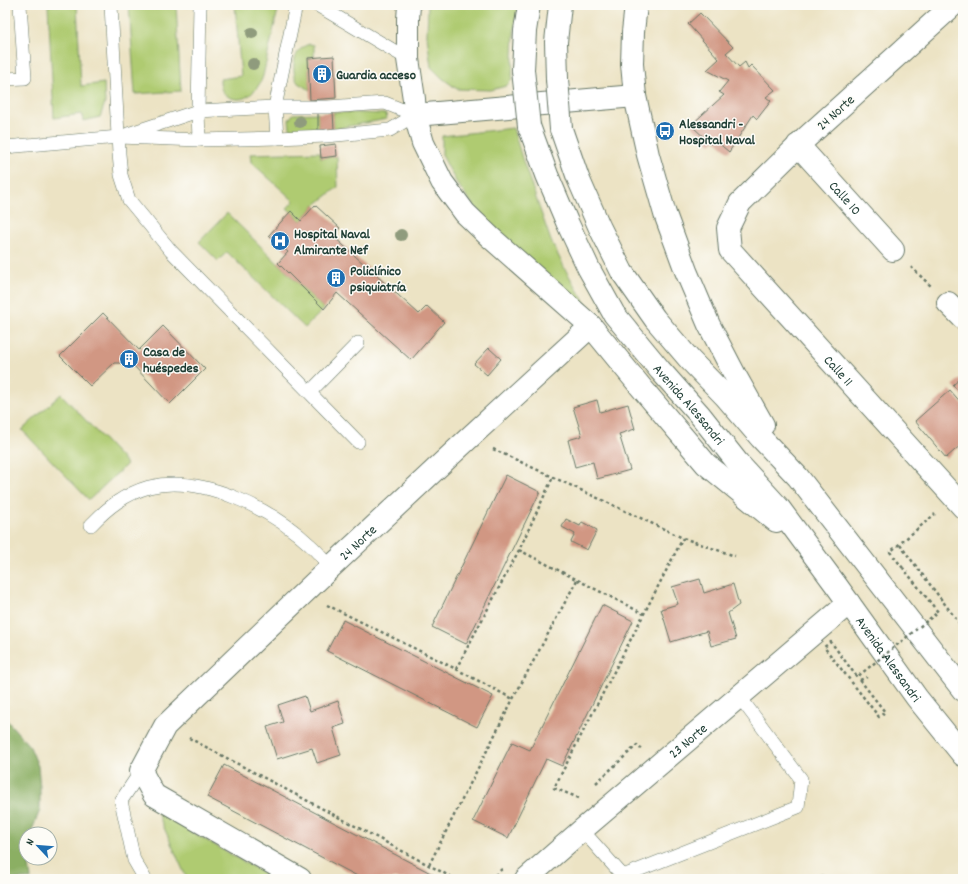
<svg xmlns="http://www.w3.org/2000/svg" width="968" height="884" font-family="Dekko,sans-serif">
<rect width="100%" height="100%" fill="#fdfcf7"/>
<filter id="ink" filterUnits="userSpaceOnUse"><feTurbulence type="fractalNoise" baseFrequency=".025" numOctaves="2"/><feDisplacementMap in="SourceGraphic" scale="8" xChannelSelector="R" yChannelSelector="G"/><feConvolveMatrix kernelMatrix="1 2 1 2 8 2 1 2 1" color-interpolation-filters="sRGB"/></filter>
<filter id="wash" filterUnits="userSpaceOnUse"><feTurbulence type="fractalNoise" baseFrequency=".012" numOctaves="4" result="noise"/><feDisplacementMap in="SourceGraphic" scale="16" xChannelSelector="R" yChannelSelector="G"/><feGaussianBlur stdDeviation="0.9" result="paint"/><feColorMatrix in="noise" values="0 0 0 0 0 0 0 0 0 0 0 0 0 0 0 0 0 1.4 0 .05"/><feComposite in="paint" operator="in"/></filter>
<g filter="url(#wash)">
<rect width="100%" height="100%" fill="#ece3c4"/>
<g fill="#afcb71" stroke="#678452">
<path d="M48,5h29l4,81 23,-3 1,20 -5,14 -17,4 -1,-7 -28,4z"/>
<path d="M129,5h47l5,86 -46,3z"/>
<path d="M235,5h44l-16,71c-4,13 -18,29 -34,21 -8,-4 -9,-10 -9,-18l21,-3z"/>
<path d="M428,5h90l-4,28 -2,47 -6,6 -15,4 -34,-1 -15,-11 -11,-11 -4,-31z"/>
<path d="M310,44l4,1v12l-6,1 2,32 -12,-7c-8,-13 -5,-35 12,-39z"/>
<path d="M333,112l53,2 1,5 -53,10z"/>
<path d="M318,113v17l-24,1 -4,-3 -1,-8 4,-6z"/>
<path d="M513,128l9,30 29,83 14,28 29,49 -13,-4 -106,-106 -19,-26 -14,-27v-19z"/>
<path d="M320,152l1,6 16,-2 1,31 -23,18 -14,16 -14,-13 7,-7 -43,-39 -1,-8z"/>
<path d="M227,213l97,96 -19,19 -78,-76 -9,9 -19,-19z"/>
<path d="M61,394l66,70 -38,36 -67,-70z"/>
<path d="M157,812l117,67h-87z"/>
</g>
<path fill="#8baf63" stroke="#55764c" d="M5,718l25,29 8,19 2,22v22l-8,20v4h-6v24h2l3,21h-26z"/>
<g id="blocks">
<g fill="#d19783">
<path d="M700,13l33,34 -7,6 13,14 6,-5 3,6 3,-3 24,25 -9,7 5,4 -14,18 -4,-4 -24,37 -14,-12 -4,4 -20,-19 33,-30 -5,-3 9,-11 -21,-11 12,-11 -31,-35z"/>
<path d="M334,56l2,42 -26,2 -2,-42z"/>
<path d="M333,112l1,17 -16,1v-17z"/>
<path d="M336,144l1,12 -16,2 -1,-12z"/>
<path d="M315,205l25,23 -7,8 86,78 8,-8 17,16 -33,38 -74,-67 -13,16 -46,-46 10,-11 -19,-17 22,-24 10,10z"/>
<path d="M103,313l36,37 24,-24 42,43 -35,35 -39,-41h-17l-24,23 -30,-30z"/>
<path d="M489,348l12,11 -14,16 -13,-11z"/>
<path d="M963,376v21l-10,-12z"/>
<path d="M950,390l13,15v38l-17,15 -31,-37z"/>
<path d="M597,400l3,12 28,-8 7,25 -16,5 11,36 -33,9 -4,-17 -18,5 -7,-27 14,-4 -9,-29z"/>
<path d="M506,475l34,17 -74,152 -34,-17z"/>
<path d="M566,519l14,7 2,-4 15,8 -10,20 -16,-8 4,-8 -13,-7z"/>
<path d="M700,579l4,14 29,-9 6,21 -11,8 8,26 -25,7 -4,-15 -36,11 -10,-33 17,-5 -6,-17z"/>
<path d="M602,605l31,16 -71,145 -16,-7 -38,79 -35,-17 39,-79 18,8z"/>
<path d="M343,620l150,76 -16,31 -150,-76z"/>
<path d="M305,696l5,15 28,-10 7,23 -12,4 8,27 -24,8 -5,-15 -35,11 -10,-32 16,-5 -5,-17z"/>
<path d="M224,765l218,114h-79l-156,-82z"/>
<path d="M825,876l10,3h-30v-1z"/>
</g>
</g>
</g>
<g filter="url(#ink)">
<use href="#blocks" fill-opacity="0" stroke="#677766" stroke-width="1"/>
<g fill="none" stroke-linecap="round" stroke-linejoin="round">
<g stroke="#677766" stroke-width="14">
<g id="service">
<path d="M111,5l8,149 2,21 8,25 42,51 187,191"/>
<path d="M317,5l91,54"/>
<path d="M5,79l20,-1 -5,-73"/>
<path d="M128,134l70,-23 77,-4h53l57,-4 30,12"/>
<path d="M277,138l-2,-31 21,-102"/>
<path d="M199,140l-1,-29 2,-106"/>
<path d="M5,147l114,-10 80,3 78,-2 49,-2 64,-6 25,-15"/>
<path d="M310,392l48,-49"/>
<path d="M91,525c17,-18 34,-31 58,-38 53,-13 123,22 161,58 8,7 14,15 21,22"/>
<path d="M141,771l-20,30 13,59 11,19"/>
<path d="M582,830l41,46 175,-69 3,-28 -62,-83"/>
</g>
</g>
<g stroke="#677766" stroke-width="24">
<g id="minor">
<path id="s1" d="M953,5l-147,133 -66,65 -12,25 2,22 233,257"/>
<path id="s2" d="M798,145l95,105"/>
<path d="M948,303l15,15"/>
<path id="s3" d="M300,879l-146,-84 -13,-24 24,-45 166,-159 138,-129 122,-112"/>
<path id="s4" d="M526,879l56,-49 267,-227"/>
</g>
</g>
<g stroke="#677766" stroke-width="24">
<g id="primary">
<path d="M409,5l-1,14v40l6,40 1,16 8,28 19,39 23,31 25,24 101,89 49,60 66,78 70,57"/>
<path d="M636,5l-3,27 -1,32 3,32 13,59 17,59 21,57 23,54 27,52 27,48"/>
<path d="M523,70l2,-39 4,-26"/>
<path d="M557,79l-1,-37 4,-37"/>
<path d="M415,115l220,-19"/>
<path id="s5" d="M529,126l18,49 20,47 22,47 25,45 46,56 40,45 38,48 41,45 57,77 81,113 46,57"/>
<path d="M561,129l17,49 21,48 23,46 33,47 35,41 36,37 35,41 37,39 165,213"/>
</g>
</g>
<g stroke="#677766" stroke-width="2.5" stroke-dasharray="3 3" stroke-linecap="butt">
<path d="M911,267l21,20"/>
<path d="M493,449l190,89 52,18"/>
<path d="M900,545l63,83"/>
<path d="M519,550l125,64"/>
<path d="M903,568l-13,-16 45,-38"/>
<path d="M327,605l129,64 57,30"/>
<path d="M456,669l63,-119 34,-73"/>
<path d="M860,680l7,-3"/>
<path d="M189,738l266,141"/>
<path d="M596,783l41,-38 4,4"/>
<path d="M579,798l-25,-10 129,-250"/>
<path d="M429,865l84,-166 64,-119"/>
<path d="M491,879l13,-12"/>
</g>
<use href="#service" stroke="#fff" stroke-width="13"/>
<use href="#minor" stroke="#fff" stroke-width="22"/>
<use href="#primary" stroke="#fff" stroke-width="22"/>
<g stroke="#677766" stroke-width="24" stroke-linecap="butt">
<g id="primary-bridge">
<path d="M523,70l6,56"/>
<path d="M557,79l4,50"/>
</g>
</g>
<path stroke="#677766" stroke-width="2.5" stroke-dasharray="3 3" stroke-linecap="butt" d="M860,680l25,32 -6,5 -55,-70 7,-5 26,35 81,-65 -35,-44"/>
<use href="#primary-bridge" stroke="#fff" stroke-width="22"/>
</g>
<g fill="#8f9b7d">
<circle cx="252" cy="33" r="6"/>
<circle cx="253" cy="64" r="6"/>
<circle cx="300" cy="122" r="6"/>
<circle cx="401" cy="235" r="6"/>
</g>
</g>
<defs>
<g id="building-disc" transform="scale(1)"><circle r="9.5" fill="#1f6fb2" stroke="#fdfcf7"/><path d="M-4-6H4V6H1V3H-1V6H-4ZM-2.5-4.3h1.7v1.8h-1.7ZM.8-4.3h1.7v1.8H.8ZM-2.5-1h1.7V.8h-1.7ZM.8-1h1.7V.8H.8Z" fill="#fff"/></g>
<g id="bus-disc" transform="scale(1)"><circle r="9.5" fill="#1f6fb2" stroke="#fdfcf7"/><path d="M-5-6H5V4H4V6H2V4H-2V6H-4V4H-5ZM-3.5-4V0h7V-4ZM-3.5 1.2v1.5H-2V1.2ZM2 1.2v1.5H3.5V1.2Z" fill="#fff"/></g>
<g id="hospital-disc" transform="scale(1)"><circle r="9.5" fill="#1f6fb2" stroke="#fdfcf7"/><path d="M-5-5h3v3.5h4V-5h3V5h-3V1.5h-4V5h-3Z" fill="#fff"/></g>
</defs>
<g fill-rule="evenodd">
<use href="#building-disc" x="322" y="74"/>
<use href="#bus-disc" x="665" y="131"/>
<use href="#hospital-disc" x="280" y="241"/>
<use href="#building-disc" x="336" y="278"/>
<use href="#building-disc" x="129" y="359"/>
</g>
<g text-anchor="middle" stroke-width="3" stroke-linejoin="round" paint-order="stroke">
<g font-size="14" font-weight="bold" fill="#1f3d34" stroke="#fdfcf7" text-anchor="start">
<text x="336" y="79">Guardia acceso</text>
<text x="679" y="128">Alessandri -<tspan x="679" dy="16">Hospital Naval</tspan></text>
<text x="294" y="238">Hospital Naval<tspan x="294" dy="16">Almirante Nef</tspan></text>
<text x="350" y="275">Policlínico<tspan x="350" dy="16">psiquiatría</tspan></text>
<text x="143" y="356">Casa de<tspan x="143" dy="16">huéspedes</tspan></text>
</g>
<g font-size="14" fill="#1f3d34" stroke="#fdfcf7">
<text transform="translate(835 112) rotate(-42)" y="5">24 Norte</text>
<text dy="5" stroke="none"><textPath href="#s2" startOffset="71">Calle 10</textPath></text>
<text dy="5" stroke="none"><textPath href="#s1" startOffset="503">Calle 11</textPath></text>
<text dy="5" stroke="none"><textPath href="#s5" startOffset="324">Avenida Alessandri</textPath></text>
<text dy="5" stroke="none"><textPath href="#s3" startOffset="513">24 Norte</textPath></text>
<text dy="5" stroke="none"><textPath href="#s5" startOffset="648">Avenida Alessandri</textPath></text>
<text dy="5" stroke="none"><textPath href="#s4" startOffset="213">23 Norte</textPath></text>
</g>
</g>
<rect width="968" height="884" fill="none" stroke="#fdfcf7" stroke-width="20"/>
<g transform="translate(38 846) rotate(296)"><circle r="19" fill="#fdfcf7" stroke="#a4b0a9"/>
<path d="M0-3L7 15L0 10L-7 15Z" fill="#1f6fb2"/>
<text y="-6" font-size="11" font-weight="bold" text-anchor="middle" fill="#1f3d34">N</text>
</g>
</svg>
